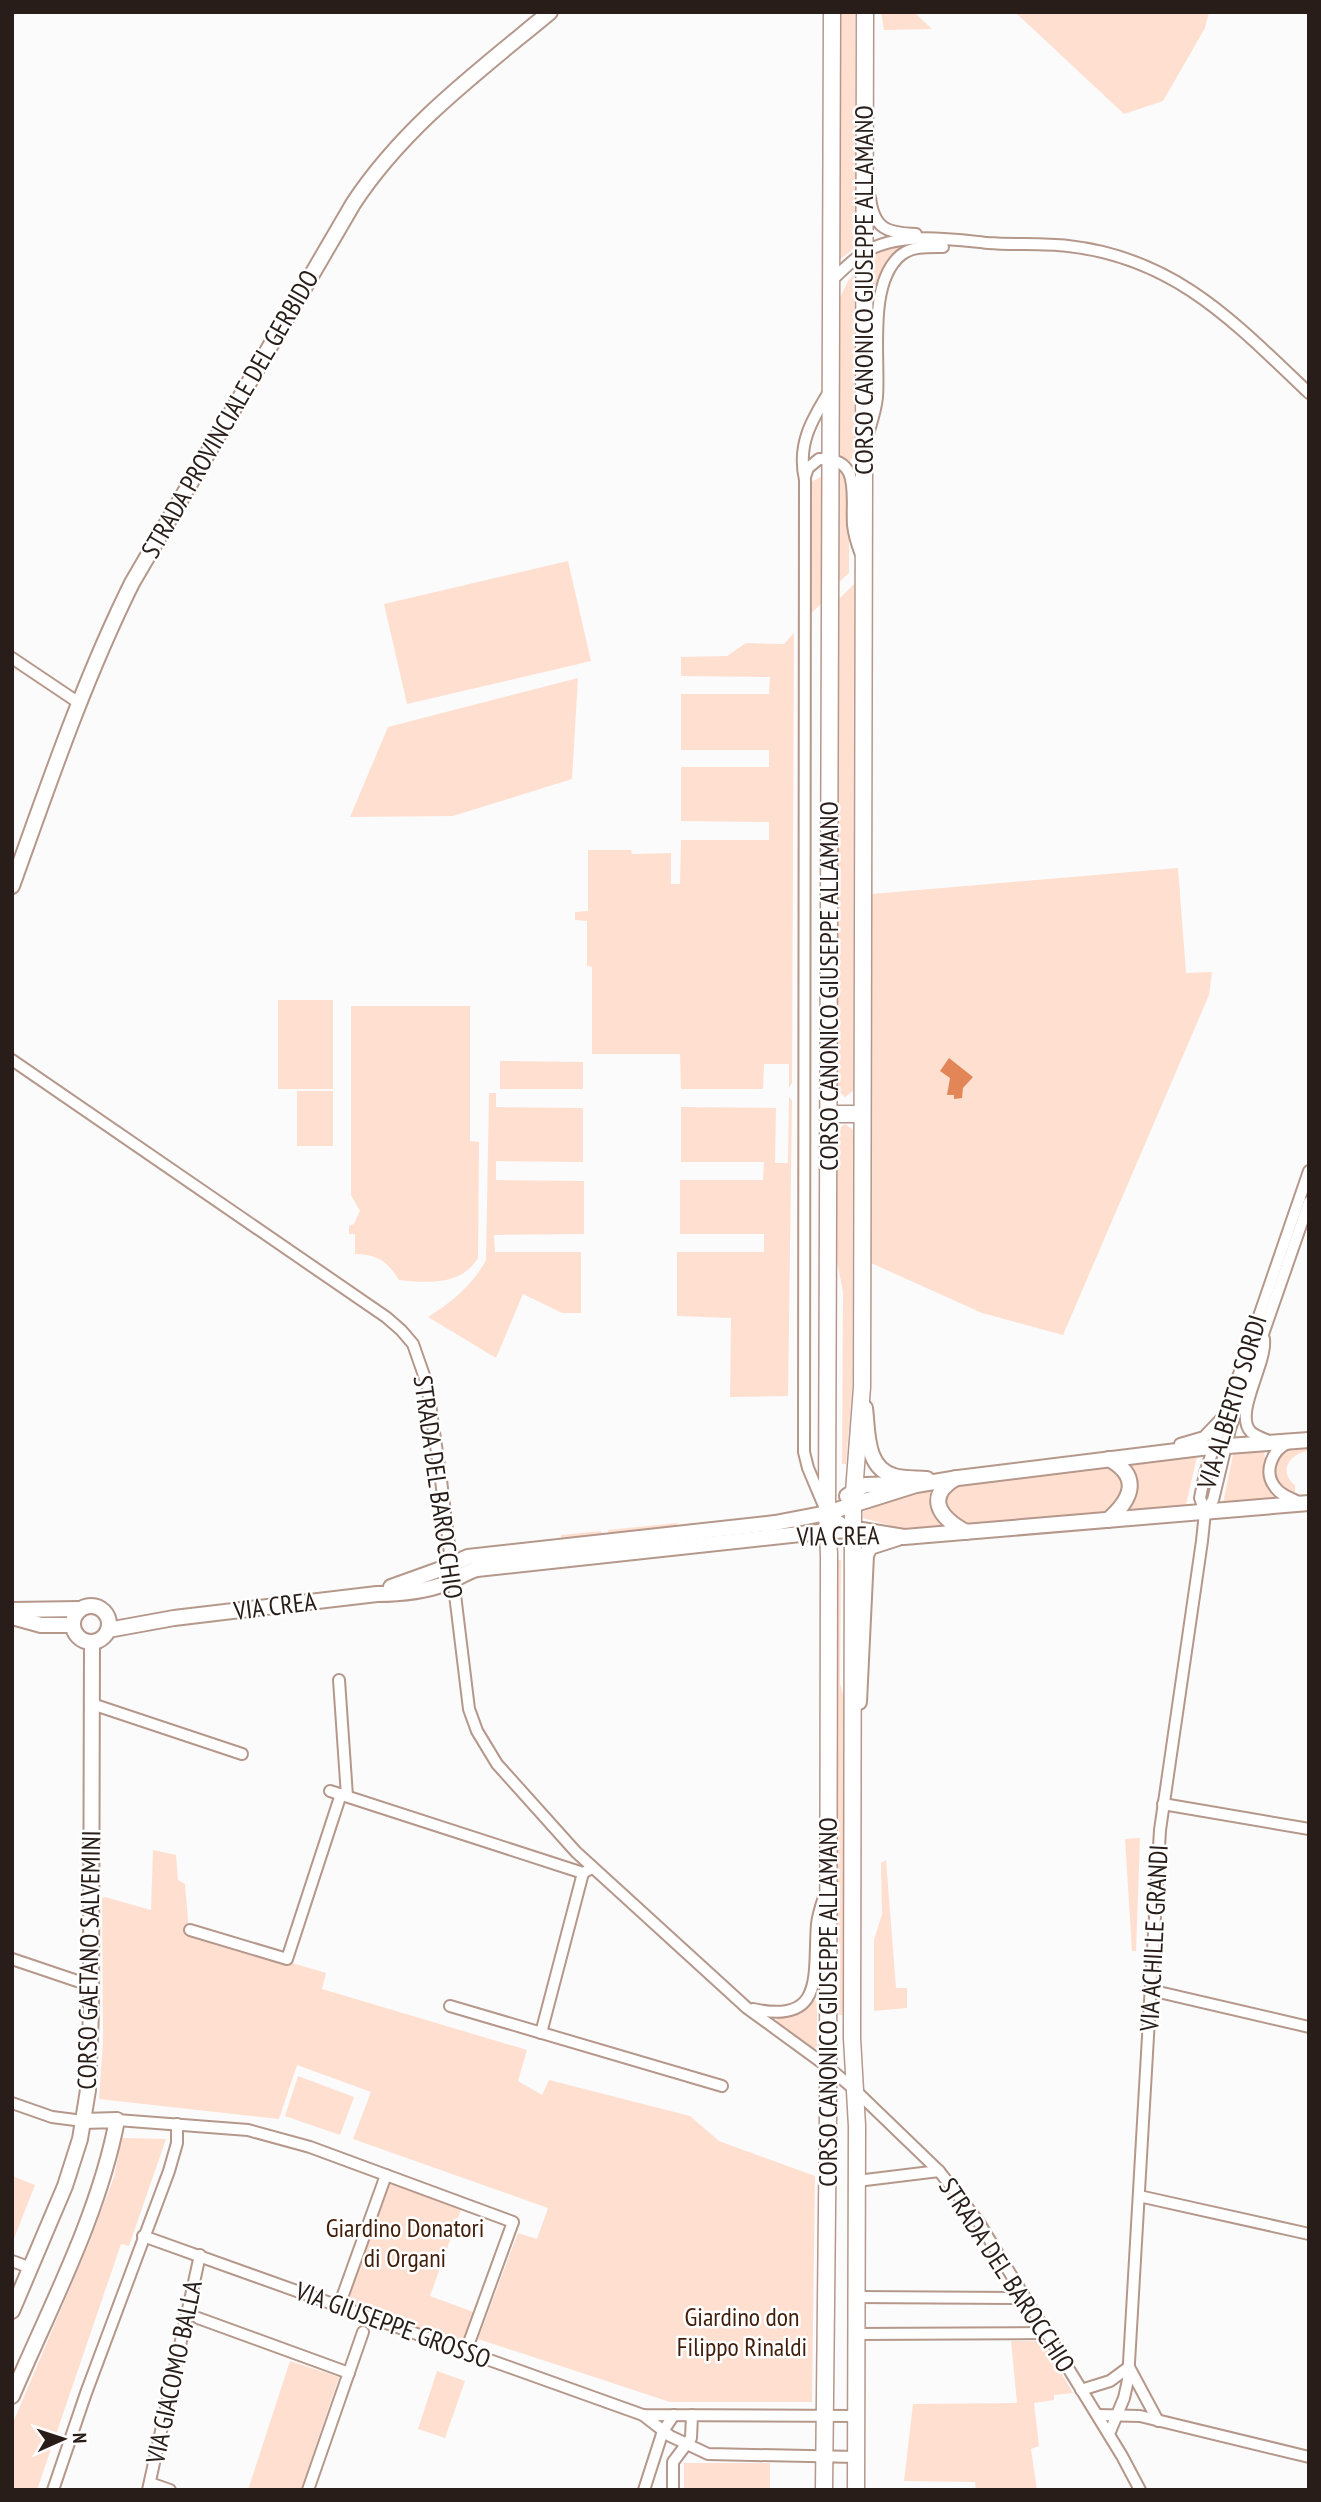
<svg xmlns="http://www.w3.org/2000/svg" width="1321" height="2502" font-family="'PT Sans Narrow',sans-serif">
<rect width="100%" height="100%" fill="#fbfbfb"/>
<g fill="#ffdfd0">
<path d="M840,12h15v236l-16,12z"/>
<path d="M881,12h33l18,17 -48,1z"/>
<path d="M1015,12h194l-4,16 -42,73 -39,13z"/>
<path d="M910,243l2,1c-22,7 -31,27 -36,48h-2v-38l6,-5z"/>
<path d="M855,273l-1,183 -5,6 -10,-7v-155l9,-19z"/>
<path d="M839,468l4,2 6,12v91l-11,10z"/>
<path d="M821,477v127l-10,9v-131z"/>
<path d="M568,561l23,100 -184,43 -23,-100z"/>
<path d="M854,584l-1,507 -8,6 -7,-6v-491z"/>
<path d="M794,633l-2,450 -3,5v-24h-25l-1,25h-82l-1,-35h-88v-87l-5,-1v-45l-12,-1v-8l13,-1v-61h43l1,4 39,-1v31h9l1,-44h88v-18l-88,-1v-54h88v-17h-88v-56h88l1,-17 -89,-1v-19l46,-1 19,-13 38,1z"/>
<path d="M578,678l-6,101 -119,37 -103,1 38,-90z"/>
<path d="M1178,868l8,105 26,-1 -3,23 -146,340 -81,-22 -111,-50 1,-369z"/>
<rect x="278" y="1000" width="55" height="89"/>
<path d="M351,1006h119v135l9,1 -1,116c-17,28 -51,25 -79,22 -11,-18 -22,-26 -44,-26v-20h-6v-8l5,-2 6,-13 -9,-16z"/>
<path d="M500,1061l83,1v27h-83z"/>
<rect x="297" y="1091" width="36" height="55"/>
<path d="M489,1093h7v14l87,1v54l-87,-1v19l88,1v53l-90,1 1,17h86v61h-19l-39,-19 -27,64 -68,-41c24,-15 44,-31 58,-57z"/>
<path d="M789,1097l3,3 -4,296 -58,1 1,-79 -54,-2v-64h87v-18h-84v-54h83l1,-18h-83v-55l95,1 -1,55h13z"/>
<path d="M845,1124l8,6 -1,260 -6,74h-4l1,-172 -6,-30v-132z"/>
<path d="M1309,1442v9c-20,2 -31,21 -14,34v11c-18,-10 -33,-35 -8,-47 7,-4 15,-5 22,-7z"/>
<path d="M1264,1448l3,34 13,15 -57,6 11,-53z"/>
<path d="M1198,1452l-12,53 -60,6 -4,-49z"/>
<path d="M1102,1464c17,7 22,15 22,33l-19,16 -143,11 -14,-7 -5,-20 9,-12z"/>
<path d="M942,1484l6,42 -50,2 -35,-10v-6l23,-12z"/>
<path d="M677,1523l1,4 -69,8 -1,-5z"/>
<path d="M601,1531l1,4 -41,5v-5z"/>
<path d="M836,1560h5l-1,123 6,23v309h-7l1,-67 -4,-29z"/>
<path d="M1140,1838l-4,113h-4l-7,-112z"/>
<path d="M153,1850l23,5 2,25 7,4 4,48 137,41 -4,16 205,61 -9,31 24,14 7,-15 141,36 29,25 96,35 -3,226h-142l-192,-63 40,-106 19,6 11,-31 -195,-69 18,-47 -74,-27 -18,54 -180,-20 4,-57 -1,-144 3,-1 46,13z"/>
<path d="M886,1860l10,128h11v20l-33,3v-71l8,-26 -1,-51z"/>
<path d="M810,2000h5l2,3v44l-3,1 -36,-24 -2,-3 2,-4 18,-5z"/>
<path d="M298,2076l56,21 -14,38 -55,-19z"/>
<path d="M122,2138l44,1 -37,107 -8,-2 -84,246h-25v-65l78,-184 24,-64z"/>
<path d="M386,2175l77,29 -33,92 49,18 -13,37 -127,-45z"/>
<path d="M12,2176l23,9 -22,56h-1z"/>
<path d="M1011,2341h31l31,52 -19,2v5l-20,3 5,43 -8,3 6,41h-61l-1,-8 -71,-1 9,-77 104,-1z"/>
<path d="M290,2361l49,16 -38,113h-53z"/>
<path d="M437,2371l28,10 -20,57 -27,-9z"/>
<rect x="684" y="2463" width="86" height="27"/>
</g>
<path fill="#e28658" d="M949,1058l24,19 -10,11 -1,10 -8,1v-4h-7l3,-17 -10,-7z"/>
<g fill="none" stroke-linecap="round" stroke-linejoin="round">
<g stroke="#b5988b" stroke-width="14">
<g id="minor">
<path d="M870,198c4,31 17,35 46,36"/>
<path d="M831,281c10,-9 20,-20 32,-28 35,-22 86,-14 125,-10 27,2 54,0 80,3 108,12 167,77 241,147"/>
<path d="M829,392c-18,29 -32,53 -24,88l-1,972 4,16 19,45 25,17"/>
<path d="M868,434c4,-13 8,-25 9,-37 3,-40 -10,-114 24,-142 11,-9 28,-8 42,-8"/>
<path d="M805,477l3,-9 11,-9c43,-2 32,36 34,66 1,9 4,19 7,27"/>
<path d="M12,658l67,45"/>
<path d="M12,1060l374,257 15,13 12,14 14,40 14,96 28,229 8,22 20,33 79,88 171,156 81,59 27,23 84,81 39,50 144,235 18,34"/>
<path d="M1264,1339c3,25 -31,75 -13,93 6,5 14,7 20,10"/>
<path d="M1288,1443c-16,7 -25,29 -13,44 5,8 15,11 24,15"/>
<path d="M1180,1444l24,-7 17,-18"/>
<path d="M1205,1512l8,-12 17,-71 79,-227"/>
<path d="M339,1680l8,116"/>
<path d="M92,1704l150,50"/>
<path d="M330,1791l253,82 9,-5"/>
<path d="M1163,1804l146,25"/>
<path d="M190,1930l97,29 54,-165"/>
<path d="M12,1959l80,27"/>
<path d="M1150,1990l159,37"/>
<path d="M450,2006l272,80"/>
<path d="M753,2009c73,16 60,-36 64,-85 1,-9 4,-18 7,-27"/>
<path d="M541,2033l42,-160"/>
<path d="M12,2103l40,14 31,4"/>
<path d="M117,2120l131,10 62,17 203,75 -47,129"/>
<path d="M857,2181l82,-10"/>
<path d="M1139,2196l170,38"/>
<path d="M143,2236l500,179 213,1"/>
<path d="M12,2261l19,7"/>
<path d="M856,2297l158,1 10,-2"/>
<path d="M339,2306l47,-131"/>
<path d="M198,2318l151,55"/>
<path d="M856,2334l190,-1"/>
<path d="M1081,2390l29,-9 19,-14 29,54"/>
<path d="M643,2415l27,21 38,18 148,3"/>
<path d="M1098,2415l42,1 169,41"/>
<path d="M1109,2434l15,-36 4,-18 32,-550 42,-289 3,-29 -5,-14 5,-25 104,-302"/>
<path d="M150,2483l20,7"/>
<path d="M53,2490l33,-97 83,-222 8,-28v-19"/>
<path d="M148,2490l52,-235"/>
<path d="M308,2490l55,-158"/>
<path d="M644,2490l19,-59 11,-16"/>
<path d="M673,2490v-28l18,-24 1,-23"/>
</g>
</g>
<g stroke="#b5988b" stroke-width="18">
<g id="tertiary">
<path d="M12,886c37,-103 72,-206 120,-303l221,-379c51,-78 126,-133 197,-192"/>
<path d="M865,1408c3,23 0,60 29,68 10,3 22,2 33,3"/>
<path d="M956,1478c-32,19 -16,40 10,54"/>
<path d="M847,1496l18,-11 39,-1"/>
<path d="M1108,1520c23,-20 34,-43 1,-61"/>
<path d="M391,1587l50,-18 27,-12 307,-34 52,-10 89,-28 42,-7 243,-30 108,-8"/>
<circle cx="91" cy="1624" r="18"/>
<path d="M12,1610l68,-1"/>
<path d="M12,1617l29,8h32"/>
<path d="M108,1630l66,-12 203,-24c23,0 49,-3 70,-11 11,-5 19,-11 30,-14l351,-38 34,-1 42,7 405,-34"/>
<path d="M859,1702l7,-147 4,-8 28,-9"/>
<path d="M12,2311l53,-125 15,-47 8,-49 3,-78 1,-370"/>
<path d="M12,2396c38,-89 87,-181 105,-276l-34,1"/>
</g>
</g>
<g stroke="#b5988b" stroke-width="19">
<g id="secondary">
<path d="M829,1114h33"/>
<path d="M824,2490l4,-374 1,-561 -2,-42 5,-1501"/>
<path d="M856,2490l1,-364 -5,-88 1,-533 9,-118 3,-1375"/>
</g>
</g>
<use href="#minor" stroke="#fff" stroke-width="10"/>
<use href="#tertiary" stroke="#fff" stroke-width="14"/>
<use href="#secondary" stroke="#fff" stroke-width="16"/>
</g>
<g text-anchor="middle" stroke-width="5" stroke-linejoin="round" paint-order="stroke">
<g font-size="26" fill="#281d18" stroke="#fff">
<text transform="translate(864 290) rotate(-90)" y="9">CORSO CANONICO GIUSEPPE ALLAMANO</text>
<text transform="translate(230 414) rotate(-60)" y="9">STRADA PROVINCIALE DEL GERBIDO</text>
<text transform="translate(829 986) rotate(-90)" y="9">CORSO CANONICO GIUSEPPE ALLAMANO</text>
<text transform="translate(1232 1402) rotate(-73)" y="9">VIA ALBERTO SORDI</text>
<text transform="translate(438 1487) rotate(82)" y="9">STRADA DEL BAROCCHIO</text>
<text transform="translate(838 1536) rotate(-1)" y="9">VIA CREA</text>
<text transform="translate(275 1606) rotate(-7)" y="9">VIA CREA</text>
<text transform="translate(1154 1938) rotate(-87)" y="9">VIA ACHILLE GRANDI</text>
<text transform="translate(89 1960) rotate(-89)" y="9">CORSO GAETANO SALVEMINI</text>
<text transform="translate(828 2002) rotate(-90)" y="9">CORSO CANONICO GIUSEPPE ALLAMANO</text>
<text transform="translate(1007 2275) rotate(57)" y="9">STRADA DEL BAROCCHIO</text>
<text transform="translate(393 2325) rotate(20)" y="9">VIA GIUSEPPE GROSSO</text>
<text transform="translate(174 2372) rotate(-78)" y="9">VIA GIACOMO BALLA</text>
</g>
<g font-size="26" fill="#421e0a" stroke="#fff">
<text x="405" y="2237">Giardino Donatori<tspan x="405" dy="30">di Organi</tspan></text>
<text x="742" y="2326">Giardino don<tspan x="742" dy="30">Filippo Rinaldi</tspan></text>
</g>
</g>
<rect width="1321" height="2502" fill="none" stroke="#281d18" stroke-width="28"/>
<g transform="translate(63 2439) rotate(87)" stroke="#ffffff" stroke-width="5" paint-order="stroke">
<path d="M0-5L12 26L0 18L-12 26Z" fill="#281d18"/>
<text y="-10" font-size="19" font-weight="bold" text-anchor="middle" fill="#281d18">N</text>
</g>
</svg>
